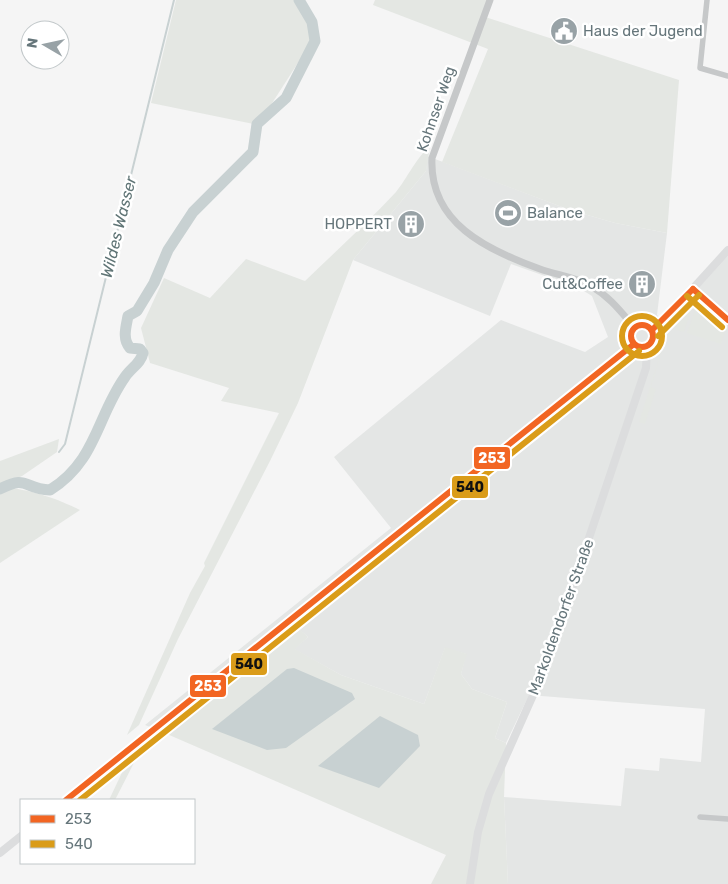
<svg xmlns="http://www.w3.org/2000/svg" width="728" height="884" font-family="Rubik,sans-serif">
<rect width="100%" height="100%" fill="#f5f5f5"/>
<path fill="#e4e6e5" d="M427,156l143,54 45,13 52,10 -10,82 8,9 63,-68v628h-220l-4,-87 117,9 4,-38 34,3 1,-13 41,4 4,-53 -176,-14 -23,48 -11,-5 12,-36 -35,-13 -11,-15 5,-20 -21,-6 -21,56 -83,-29 -47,-26 14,-12 -15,-13 -133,107 -15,-6 246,-197 -57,-71 167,-137 84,32 23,-15 -16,-41 -13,-8 -68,-24 -21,52 -137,-56 73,-89z"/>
<g fill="#e4e7e3">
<path d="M176,0h120l13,23 3,18 -54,84 -107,-22z"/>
<path d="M375,0h112l-5,16 197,64 -12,153 -52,-10 -45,-13 -128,-48 46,-113 -115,-44z"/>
<path d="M430,147l-4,24 -73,89 -55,143 -28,58 -92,178 -39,86 -12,10 63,-142 15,-27 -1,-3 75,-150 -58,-12 8,-13 -79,-25 -9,-35 23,-50 46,20 36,-39 59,22c30,-29 62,-58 91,-89 10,-12 23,-39 34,-45z"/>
<path d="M693,304l-9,28 -15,-4 -18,59 5,2 -11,35 -6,-2 30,-95 -2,-2z"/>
<path d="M697,304l8,5 21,19 -5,16 -34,-11z"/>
<path d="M59,439l-2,13 -35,24 -22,10v-25z"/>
<path d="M13,488c27,5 42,10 67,22l-80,53v-70z"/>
<path d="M293,623l15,14 -13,12 46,26 83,29 21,-57 22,7 -6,20 11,15 35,13 -12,36 11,5 -2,54 4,87h-77l15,-29 -286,-124z"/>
<path d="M142,747l-27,53h-6l18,-38z"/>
</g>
<g fill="#c8d1d2">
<path d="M294,668l58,25 3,6 -69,49 -19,2 -55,-21 75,-60z"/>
<path d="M380,716l38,19 2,11 -41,42 -61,-22z"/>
</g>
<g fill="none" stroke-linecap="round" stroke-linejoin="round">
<path stroke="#c8d1d2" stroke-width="2" d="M59,452l6,-8 109,-444"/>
<path stroke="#c8d1d2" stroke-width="11" d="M0,489c28,-15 23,0 50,1 46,-28 47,-74 75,-113 6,-9 16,-14 18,-24l-3,-4 -10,-1c-8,-9 -4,-21 -2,-32l9,-5 17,-28 14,-33 25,-38 60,-60 4,-28 29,-26 29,-57 -3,-19 -13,-22"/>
<g stroke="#c6c8c9" stroke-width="5.5">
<path d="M707,0l-7,68 28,8"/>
<path d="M700,817l28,2"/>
</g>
<g stroke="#c6c8c9" stroke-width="7">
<path d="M490,0l-58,158c-3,65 55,92 108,111 16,6 36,8 51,17 19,11 30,26 44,42"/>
<path d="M693,289l35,31"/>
</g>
<g stroke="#dcddde" stroke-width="8">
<circle cx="642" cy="336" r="11"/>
<path d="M652,330l15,-13 61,-67"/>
<path d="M66,800l568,-456"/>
<path d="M0,853l21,-17"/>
<path d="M470,884l8,-52 11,-38 57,-128 100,-298 1,-21"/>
</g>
<g stroke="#fff" stroke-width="10">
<g id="bus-1">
<path d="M693,289l35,31"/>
<circle cx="642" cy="336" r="11"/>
<path d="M652,330l41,-41"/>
<path d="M66,800l568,-456"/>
</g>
</g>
<g stroke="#fff" stroke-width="10">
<g id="bus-2">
<path d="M687,296l35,31"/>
<circle cx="642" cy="336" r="20"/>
<path d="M658,336l41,-41"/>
<path d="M80,800l559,-449"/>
</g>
</g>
<use href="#bus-1" stroke="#f26522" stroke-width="6"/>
<use href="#bus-2" stroke="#da9c19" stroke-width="6"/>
</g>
<defs>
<g id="civic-disc" transform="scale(1.4375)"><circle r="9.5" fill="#98a2a6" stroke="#fff"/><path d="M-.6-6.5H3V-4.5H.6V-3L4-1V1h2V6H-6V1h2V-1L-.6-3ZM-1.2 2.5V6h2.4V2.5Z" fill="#fff"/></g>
<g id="stadium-disc" transform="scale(1.4375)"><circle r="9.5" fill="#98a2a6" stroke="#fff"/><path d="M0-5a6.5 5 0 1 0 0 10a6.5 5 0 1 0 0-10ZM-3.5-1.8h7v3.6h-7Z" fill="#fff"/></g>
<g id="building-disc" transform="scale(1.4375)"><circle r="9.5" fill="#98a2a6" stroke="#fff"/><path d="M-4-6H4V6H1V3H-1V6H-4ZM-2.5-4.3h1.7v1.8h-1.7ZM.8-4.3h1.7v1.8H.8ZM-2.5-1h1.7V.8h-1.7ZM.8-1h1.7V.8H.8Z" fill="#fff"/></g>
</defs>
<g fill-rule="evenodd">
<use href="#civic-disc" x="564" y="31"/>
<use href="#stadium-disc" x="508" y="213"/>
<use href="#building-disc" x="411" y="224"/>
<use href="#building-disc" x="642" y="284"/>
</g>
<g text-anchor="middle" stroke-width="5" stroke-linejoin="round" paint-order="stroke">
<g font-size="15" fill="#66767b" stroke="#fff" text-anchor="start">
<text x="583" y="36">Haus der Jugend</text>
<text x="527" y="218">Balance</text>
<text x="392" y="229" text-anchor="end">HOPPERT</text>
<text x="623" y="289" text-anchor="end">Cut&amp;Coffee</text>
</g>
<g font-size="15" fill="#66767b" stroke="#fff">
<text transform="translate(436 109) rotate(-71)" y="5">Kohnser Weg</text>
<text transform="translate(561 617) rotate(-70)" y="5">Markoldendorfer Straße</text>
</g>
<g font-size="16" font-style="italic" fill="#607576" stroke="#fff">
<text transform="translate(118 227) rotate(-76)" y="6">Wildes Wasser</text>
</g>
</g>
<g stroke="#fff" stroke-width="2">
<rect x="473" y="446" width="38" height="24" rx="5" fill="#f26522"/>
<rect x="451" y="475" width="38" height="24" rx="5" fill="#da9c19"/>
<rect x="230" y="652" width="38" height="24" rx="5" fill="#da9c19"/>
<rect x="189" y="674" width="38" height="24" rx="5" fill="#f26522"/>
</g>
<g font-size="14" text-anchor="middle" font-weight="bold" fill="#fff">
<text x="492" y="463">253</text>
<text x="208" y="691">253</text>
</g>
<g font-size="14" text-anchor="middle" font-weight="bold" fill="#111">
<text x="470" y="492">540</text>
<text x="249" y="669">540</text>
</g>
<rect x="20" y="799" width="175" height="65" fill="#ffffff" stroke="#c2c8ca"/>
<rect x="30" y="815" width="25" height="8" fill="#f26522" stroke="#c2c8ca"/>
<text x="65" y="824" font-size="15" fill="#66767b">253</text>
<rect x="30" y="840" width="25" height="8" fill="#da9c19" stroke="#c2c8ca"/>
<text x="65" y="849" font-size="15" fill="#66767b">540</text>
<g transform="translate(45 45) rotate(279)"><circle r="24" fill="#ffffff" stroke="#c2c8ca"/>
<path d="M0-4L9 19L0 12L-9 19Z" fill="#98a2a6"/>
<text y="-8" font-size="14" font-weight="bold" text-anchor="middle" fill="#66767b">N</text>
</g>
</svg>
